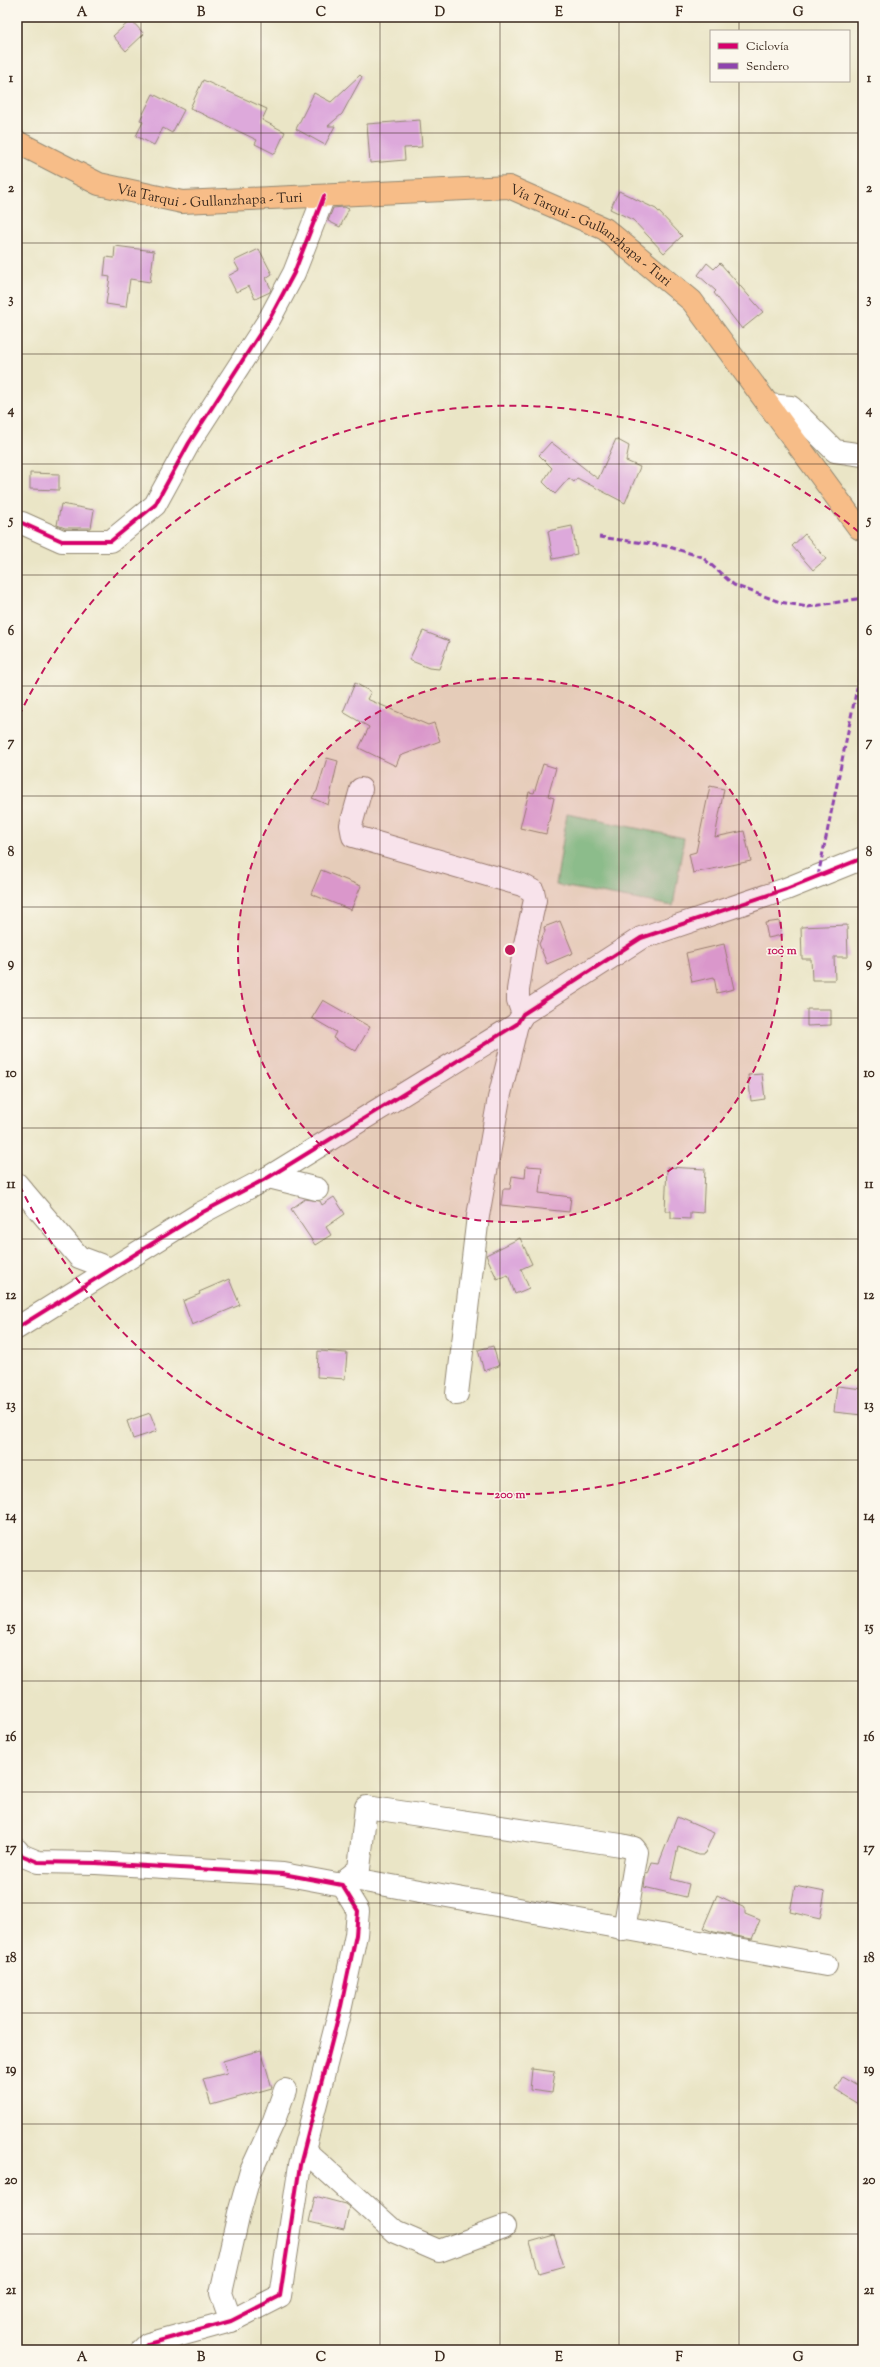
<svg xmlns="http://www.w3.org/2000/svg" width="880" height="2367" font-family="'Sorts Mill Goudy',serif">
<rect width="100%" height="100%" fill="#fbf7ec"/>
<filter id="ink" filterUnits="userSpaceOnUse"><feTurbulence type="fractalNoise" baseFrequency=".025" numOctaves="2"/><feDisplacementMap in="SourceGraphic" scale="8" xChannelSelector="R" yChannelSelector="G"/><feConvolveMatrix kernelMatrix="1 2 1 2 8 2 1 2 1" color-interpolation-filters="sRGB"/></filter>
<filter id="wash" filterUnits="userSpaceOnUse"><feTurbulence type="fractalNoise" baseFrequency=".012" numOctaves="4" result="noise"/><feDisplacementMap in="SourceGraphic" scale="16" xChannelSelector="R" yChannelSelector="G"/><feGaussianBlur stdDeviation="0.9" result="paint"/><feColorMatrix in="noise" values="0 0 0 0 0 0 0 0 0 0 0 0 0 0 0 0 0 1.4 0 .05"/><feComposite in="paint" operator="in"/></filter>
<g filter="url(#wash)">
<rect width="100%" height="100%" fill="#eae5c6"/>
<path fill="#85d392" stroke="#607e58" d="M567,814l117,24 -11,68 -117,-21z"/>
<g id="blocks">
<g fill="#dda9db">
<path d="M131,20l13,14 -18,17 -13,-15z"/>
<path d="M360,75l2,2 -20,37 -14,12h7l-10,19 -29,-16 18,-36 17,9z"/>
<path d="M203,80l64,29 -5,11 23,12 -10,22 -20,-10 2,-4 -67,-32z"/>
<path d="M153,94l31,16 -12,23 -9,-5 -9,17 -18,-9 7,-14 -3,-2z"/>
<path d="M420,120l2,27 -18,1 1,12 -35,3 -3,-39z"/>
<path d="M619,191l37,18 26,27 -18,17 -31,-33 -23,-11z"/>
<path d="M344,207l5,2 -9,18 -12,-6 5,-13z"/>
<path d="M115,246l39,5 -4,31 -20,-3 -4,28 -20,-3 4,-27 -6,-1 2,-19 8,1z"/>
<path d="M259,249l13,25 -6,4 5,11 -1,3 -15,7 -6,-13 -13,6 -8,-16 11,-6 -5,-9z"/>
<path d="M707,263l7,6 6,-6 43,49 -21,17 -28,-36 2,-2 -18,-16z"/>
<path d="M616,439l13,7 -3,15 14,6 -15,36 -48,-25 -3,4 -5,-4 -14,16 -12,-12 9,-14 -13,-13 12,-13 47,37z"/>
<path d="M30,473l29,1v16l-29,-1z"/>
<path d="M61,504l33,6 -3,18h-26l-8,-3z"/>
<path d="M572,526l5,28 -24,5 -5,-28z"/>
<path d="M805,534l21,25 -13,11 -21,-24z"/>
<path d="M423,631l26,10 -10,28 -10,-1 -20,-8z"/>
<path d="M355,683l16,9 -4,7 61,26 6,-2 6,18 -40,15 -4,10 -37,-18 10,-21 -26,-15z"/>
<path d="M327,758l11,3 -10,44 -16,-7 5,-7z"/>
<path d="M543,764l13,4 -8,28 6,2 -8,36 -26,-6 9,-36 5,1z"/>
<path d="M710,786l14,3 -9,48 29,-6 7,30 -58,12 -4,-19 7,-2z"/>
<path d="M321,870l40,16 -10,24 -40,-16z"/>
<path d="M560,921l13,32 -26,11 -8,-20 6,-13 -1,-4z"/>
<path d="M779,921l3,14 -14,3 -3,-15z"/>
<path d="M847,925l1,32h-14l1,23h-23l-1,-21h-9l-1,-32z"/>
<path d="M724,944l10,45 -17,4 -3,-16 -22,5 -6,-29z"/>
<path d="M323,1000l47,27 -14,24 -23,-13 3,-6 -24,-14z"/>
<path d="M807,1009h24v16l-24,1z"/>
<path d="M762,1074l3,25 -14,2 -3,-26z"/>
<path d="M526,1166l16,1 -3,26 32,4 -2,15 -68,-7 2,-16h7l2,-13 13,2z"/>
<path d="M667,1167l38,2 -2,44 -13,-1v7l-19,-1v-7h-6z"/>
<path d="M334,1197l11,17 -19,13 5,8 -16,10 -24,-36 14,-10 15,2 2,4z"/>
<path d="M520,1238l12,26 -11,5 8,19 -14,6 -7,-19 -11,4 -11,-24z"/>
<path d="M229,1279l11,26 -48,20 -9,-24 17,-7 -1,-2z"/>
<path d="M493,1346l6,20 -15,5 -6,-21z"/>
<path d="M318,1351l29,2 -2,26 -28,-2z"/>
<path d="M837,1386l26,3 -1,26 -28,-3z"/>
<path d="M150,1413l7,18 -24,8 -6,-18z"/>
<path d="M677,1817l37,16 -10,22h-6l-20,-8 -7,32 18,5 -3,13 -42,-10 2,-14 2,1 4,-12 7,1z"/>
<path d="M795,1886l30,6 -5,27 -30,-7z"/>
<path d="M717,1895l28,13v6l15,6 -8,19 -38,-7 -11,-4z"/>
<path d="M261,2050l11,38 -61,17 -8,-26 24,-6 -4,-12z"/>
<path d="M532,2069l23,3 -3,21 -22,-3z"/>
<path d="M843,2076l17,10 -2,18 -23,-14z"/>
<path d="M315,2196l30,8 4,3 -5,23 -35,-8z"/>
<path d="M554,2235l10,31 -25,7 -9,-31z"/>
</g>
</g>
</g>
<g filter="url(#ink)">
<use href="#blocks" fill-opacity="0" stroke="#928872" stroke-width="1"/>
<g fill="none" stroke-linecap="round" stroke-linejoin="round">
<g stroke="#928872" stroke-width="24">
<g id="minor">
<path d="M768,405l23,2 44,44 28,4"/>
<path d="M22,523l40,18h49l44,-36 34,-62 81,-125 24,-45 30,-77"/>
<path d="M361,789l-10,36 2,11 169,49 11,6 2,9 -10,44 -7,46v10l5,14"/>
<path d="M269,1177l48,12"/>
<path d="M17,1184l62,73 32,12"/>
<path d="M17,1328l184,-115 68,-36 248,-153 6,-10 118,-76 145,-49 77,-31"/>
<path d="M457,1394l21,-178 21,-118 18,-74"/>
<path d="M17,1850l4,5 17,7 58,1 187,11 59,11 16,26 -2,24 -15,71 -41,159 -20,131 -49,25 -83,23 -6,6"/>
<path d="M348,1878l11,-9 7,-62 255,38 13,3 3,4 -13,78"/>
<path d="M342,1885l6,-7 478,87"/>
<path d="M304,2150l91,82 44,19 65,-24"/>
<path d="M231,2321l-10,-28 18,-80 12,-42 22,-48 12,-33"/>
</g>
</g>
<g stroke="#928872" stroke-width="24">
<g id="major">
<path id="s1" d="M17,142l82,42 83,18 327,-15 96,42 87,72 167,227 4,2"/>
</g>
</g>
<use href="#minor" stroke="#fff" stroke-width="22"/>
<use href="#major" stroke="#f7bd88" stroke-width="22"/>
<g stroke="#8e44ad" stroke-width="3" stroke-dasharray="6 3" stroke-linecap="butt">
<path d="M599,537l67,9 36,11 32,28 46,17 28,5 55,-9"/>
<path d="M818,876l45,-217"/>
</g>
<g stroke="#fbf7ec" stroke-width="6">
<g id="cycleway">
<path d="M22,523l40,18h49l44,-36 34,-62 81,-125 24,-45 30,-77"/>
<path d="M17,1328l184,-115 68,-36 248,-153 6,-10 118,-76 145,-49 77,-31"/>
<path d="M17,1850l4,5 17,7 58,1 187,11 59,11 16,26 -2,24 -15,71 -41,159 -20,131 -49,25 -83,23 -6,6"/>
</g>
</g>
<use href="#cycleway" stroke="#d6006c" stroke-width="4"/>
</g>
</g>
<path fill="none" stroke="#3b2a1e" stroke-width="1" stroke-opacity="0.55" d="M141,17v2333M261,17v2333M380,17v2333M500,17v2333M619,17v2333M739,17v14M739,81v2269M17,133h846M17,243h846M17,354h846M17,464h846M17,575h846M17,686h846M17,796h846M17,907h846M17,1018h846M17,1128h846M17,1239h846M17,1349h846M17,1460h846M17,1571h846M17,1681h846M17,1792h846M17,1903h846M17,2013h846M17,2124h846M17,2234h846"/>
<circle cx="510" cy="950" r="272" fill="#c2185b" fill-opacity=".12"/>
<g fill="none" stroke="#c2185b" stroke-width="2" stroke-dasharray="7 5">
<circle cx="510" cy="950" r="272"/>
<path d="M860 1367A544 544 0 0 1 19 1184M19 716A544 544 0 0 1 860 533"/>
</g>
<g text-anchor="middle" stroke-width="3" stroke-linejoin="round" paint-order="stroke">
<g font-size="14" fill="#3b2a1e" stroke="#fbf7ec">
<text dy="5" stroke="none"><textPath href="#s1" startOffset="204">Vía Tarqui - Gullanzhapa - Turi</textPath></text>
<text dy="5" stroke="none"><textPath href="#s1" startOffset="600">Vía Tarqui - Gullanzhapa - Turi</textPath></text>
</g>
</g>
<circle cx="510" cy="950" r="6" fill="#c2185b" stroke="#fbf7ec" stroke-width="2"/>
<g font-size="12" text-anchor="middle" font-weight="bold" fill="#c2185b" stroke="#fbf7ec" stroke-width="3" stroke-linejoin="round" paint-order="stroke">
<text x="782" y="954">100 m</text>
<text x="510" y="1498">200 m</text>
</g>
<rect width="880" height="2367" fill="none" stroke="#fbf7ec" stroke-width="44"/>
<rect x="710" y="30" width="140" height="52" fill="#fbf7ec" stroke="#aea59a"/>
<rect x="718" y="43" width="20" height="6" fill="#d6006c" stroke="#aea59a"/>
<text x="746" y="50" font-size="12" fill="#3b2a1e">Ciclovía</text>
<rect x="718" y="63" width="20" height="6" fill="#8e44ad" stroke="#aea59a"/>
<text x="746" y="70" font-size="12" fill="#3b2a1e">Sendero</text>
<rect x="22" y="22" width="836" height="2323" fill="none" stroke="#3b2a1e" stroke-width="1.5"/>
<g font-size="13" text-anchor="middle" font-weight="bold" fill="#3b2a1e">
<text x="82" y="16">A</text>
<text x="201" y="16">B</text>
<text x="321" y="16">C</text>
<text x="440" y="16">D</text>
<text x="559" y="16">E</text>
<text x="679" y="16">F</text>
<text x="798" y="16">G</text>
<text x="11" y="82">1</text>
<text x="869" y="82">1</text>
<text x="11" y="192">2</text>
<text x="869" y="192">2</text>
<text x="11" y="303">3</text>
<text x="869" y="303">3</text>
<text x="11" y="414">4</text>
<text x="869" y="414">4</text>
<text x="11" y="524">5</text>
<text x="869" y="524">5</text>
<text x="11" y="635">6</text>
<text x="869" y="635">6</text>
<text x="11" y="746">7</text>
<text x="869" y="746">7</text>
<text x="11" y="856">8</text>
<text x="869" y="856">8</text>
<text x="11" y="967">9</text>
<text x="869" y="967">9</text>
<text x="11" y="1077">10</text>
<text x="869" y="1077">10</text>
<text x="11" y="1188">11</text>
<text x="869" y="1188">11</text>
<text x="11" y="1299">12</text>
<text x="869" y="1299">12</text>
<text x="11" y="1409">13</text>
<text x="869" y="1409">13</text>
<text x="11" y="1520">14</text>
<text x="869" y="1520">14</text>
<text x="11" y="1631">15</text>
<text x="869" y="1631">15</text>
<text x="11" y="1741">16</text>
<text x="869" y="1741">16</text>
<text x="11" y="1852">17</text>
<text x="869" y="1852">17</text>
<text x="11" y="1962">18</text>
<text x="869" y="1962">18</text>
<text x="11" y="2073">19</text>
<text x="869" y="2073">19</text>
<text x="11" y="2184">20</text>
<text x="869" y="2184">20</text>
<text x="11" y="2294">21</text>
<text x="869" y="2294">21</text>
<text x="82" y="2361">A</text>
<text x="201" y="2361">B</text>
<text x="321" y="2361">C</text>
<text x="440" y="2361">D</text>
<text x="559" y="2361">E</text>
<text x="679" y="2361">F</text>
<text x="798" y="2361">G</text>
</g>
</svg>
